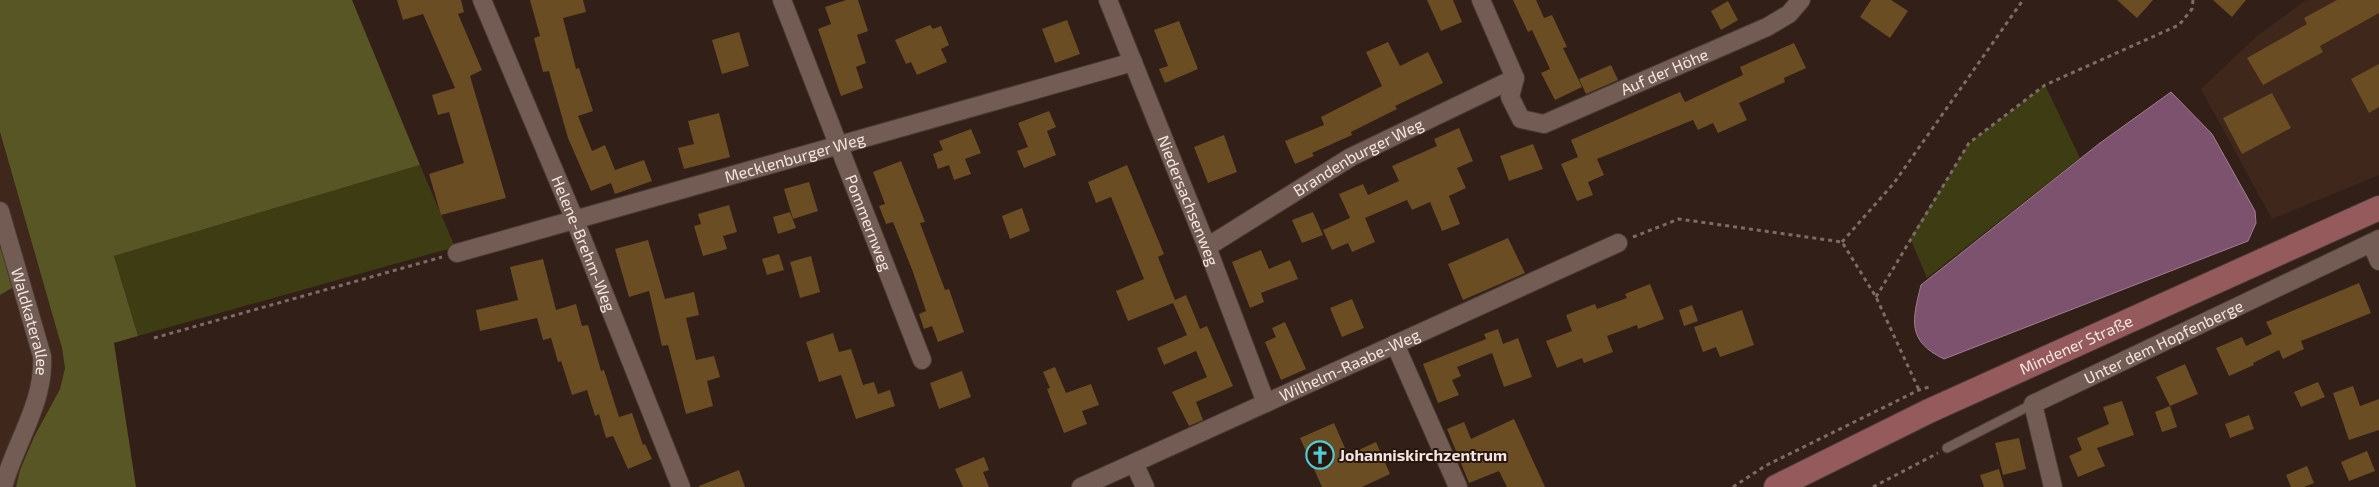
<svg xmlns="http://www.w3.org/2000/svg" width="2379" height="487" font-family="'Exo 2',sans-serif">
<rect width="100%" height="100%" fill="#321f18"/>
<g fill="#3f271c">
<path d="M2306,0h73v175l-107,44 -71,-130 56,-53z"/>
<path d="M0,132l62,216 3,20 -5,21 -26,48 -14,33 -4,17h-16v-192l14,-8 -14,-48z"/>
</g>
<g fill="#3e3c12">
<path d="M2045,85l35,73 -153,120 -17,-40 59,-95z"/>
<path d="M420,165l35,82 -317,89 -24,-80z"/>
</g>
<g fill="#585624">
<path d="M0,0h352l68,165 -306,91 24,80 -24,7 22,144h-120l4,-17 14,-33 26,-48 5,-21 -3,-20 -62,-216z"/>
<path d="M0,239l14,48 -14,8z"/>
</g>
<path fill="#7d526e" stroke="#a07e90" d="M2171,92l41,42 43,77 1,12 -8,18 -304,118c-37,-18 -32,-38 -23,-74l179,-142z"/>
<g fill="#6a4d22">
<path d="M397,0h64l3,12 -6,2 24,56 -12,6 36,122 -65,17 -12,-41 35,-11 -15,-51 -11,3 -6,-20 23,-7 -32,-74 -20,6z"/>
<path d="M530,0h53l3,12 -23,6 13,51 3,-1 14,43 -15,5 14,35 13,-6 10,25 29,-10 8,21 -37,13 -4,-11 -20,8 -23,-53 -19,-67 -6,1 -9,-34 6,-2z"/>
<path d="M846,0h12l10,31 -11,4 9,28 -10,4 7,21 -22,8 -23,-67 13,-5 -6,-17z"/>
<path d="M1427,0h26l9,22 -21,9z"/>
<path d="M1513,0h23l8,18 8,-3 15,32 -4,1 19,39 -27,13 -14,-27 9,-4 -18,-39 -4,2z"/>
<path d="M1871,0h20l17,11 -18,27 -30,-21z"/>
<path d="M2117,0h36l-16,18z"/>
<path d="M2213,0h33l-14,17z"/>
<path d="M2337,0h42v13l-59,33 3,6 -60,33 -16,-27 60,-34 -3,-6z"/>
<path d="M1728,1l10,19 -17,10 -10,-19z"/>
<path d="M1067,20l13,34 -25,9 -13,-34z"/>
<path d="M1179,21l19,48 -33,14 -6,-14 9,-3 -14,-36z"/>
<path d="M930,25l3,4 8,-3 8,19 -8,4 6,13 -30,13 -6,-13 -5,2 -11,-24z"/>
<path d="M739,32l10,34 -27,8 -10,-34z"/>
<path d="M1388,42l12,24 28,-14 15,31 -48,23 2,3 -46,23 1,3 -40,18 2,3 -19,8 -10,-23 39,-16 -3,-8 61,-31 -16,-34z"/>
<path d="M1794,43l12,25 -22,10 1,4 -46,21 8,17 -29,13 -5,-10 -15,7 -5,-10 -96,39 7,16 -16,7 5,13 -16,6 -16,-37 17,-7 -7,-17 109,-48 5,10 58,-27 -3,-8z"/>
<path d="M2379,64v43l-10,6 -18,-34z"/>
<path d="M1611,65l7,15 -32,14 -7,-15z"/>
<path d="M2272,93l19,35 -49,26 -19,-36z"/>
<path d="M1049,111l7,16 -9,4 9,24 -32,13 -7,-17 11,-4 -10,-24z"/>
<path d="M719,113l11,44 -46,12 -6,-21 16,-4 -6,-23z"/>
<path d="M1459,128l14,33 -16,7 9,20 -17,8 11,28 -18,7 -12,-29 -18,8 -5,-10 -42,18 10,24 -23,10 -4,-9 -16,7 -9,-20 27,-12 -11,-24 24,-10 5,11 31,-14 -7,-15 45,-20 -3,-7z"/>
<path d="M971,129l10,24 -16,6 6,15 -17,6 -5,-15 -11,4 -5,-15 10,-4 -4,-9z"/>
<path d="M1224,135l13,37 -29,11 -14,-36z"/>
<path d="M1533,144l10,25 -34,12 -9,-25z"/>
<path d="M901,161l24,61 -5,1 25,67 4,-1 15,43 -26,10 -6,-16 -8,3 -5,-15 7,-3 -13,-39 -20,-50 -7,2 -7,-18 6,-2 -12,-32z"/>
<path d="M1127,165l37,89 -6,3 17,43 11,-5 14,34 7,-3 26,60 -37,16 7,18 -14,6 -17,-34 35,-15 -11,-26 -32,14 -7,-17 30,-13 -14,-32 -45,18 -12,-30 28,-12 -33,-82 -15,6 -8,-21z"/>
<path d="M809,182l9,29 -25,8 -9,-30z"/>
<path d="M729,205l8,27 -14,4 4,13 -24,7 -9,-30 7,-2 -3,-10z"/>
<path d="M1022,208l8,23 -20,8 -8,-23z"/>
<path d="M790,212l6,16 -18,6 -5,-17z"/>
<path d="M1313,212l10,23 -21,8 -10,-23z"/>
<path d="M1508,238l17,35 -62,27 -15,-36z"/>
<path d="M648,240l17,59 29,-7 5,23 -13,3 10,42 18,-4 6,21 -13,4 6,25 -27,8 -18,-69 -6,1 -13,-55 -20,6 -14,-48z"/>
<path d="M1261,250l8,19 21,-9 8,19 -37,14 3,9 -14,6 -18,-46z"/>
<path d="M779,254l5,16 -17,5 -5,-16z"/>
<path d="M811,256l9,36 -20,6 -10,-36z"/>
<path d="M543,259l13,51 20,-6 6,22 6,-1 13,46 3,-1 15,47 13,-4 11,32 2,-1 7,15 -24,10 -15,-33 -7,2 -7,-24 -4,2 -8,-26 -15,5 -11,-34 -3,1 -7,-24 -8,2 -6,-22 -57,13 -4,-21 42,-10 -8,-33z"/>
<path d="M2359,283l12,30 -70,28 3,8 -21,10 -4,-9 -26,13 1,2 -25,11 -13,-28 26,-11 4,9 26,-12 -6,-12z"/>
<path d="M1650,284l14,35 -26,10 -1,-4 -30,11 6,16 -29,11 -2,-5 -25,10 -11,-27 26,-10 -6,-16 29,-11 2,5 30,-11 -2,-4z"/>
<path d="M1352,299l12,29 -22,9 -12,-29z"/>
<path d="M1692,305l6,16 -14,5 -5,-16z"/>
<path d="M1742,310l12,35 -34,12 -4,-10 -13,5 -9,-25z"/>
<path d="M1285,322l21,47 -25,11 -16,-38 11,-5 -4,-9z"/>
<path d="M1498,329l5,15 15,-6 14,39 -28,10 -12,-34 -35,14 4,9 -9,4 7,15 -21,8 -15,-39 63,-25 -2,-5z"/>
<path d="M833,333l6,19 12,-3 12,36 11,-3 4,12 12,-4 5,16 -39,13 -15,-44 -22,7 -13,-40z"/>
<path d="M2185,364l13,30 -28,12 -14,-29z"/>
<path d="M1055,367l11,26 25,-9 8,21 -17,6 5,13 -23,9 -17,-44 3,-1 -7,-16z"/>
<path d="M962,371l9,26 -32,12 -9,-26z"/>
<path d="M2318,382l7,15 -24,10 -7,-15z"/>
<path d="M2353,386l7,20 19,-7v31l-30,10 -16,-47z"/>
<path d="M2122,401l12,34 -37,13 8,18 -27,11 -9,-21 13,-6 -5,-12 32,-14 -6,-17z"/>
<path d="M2170,406l7,21 -15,5 -7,-20z"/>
<path d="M2249,415l5,14 -24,9 -5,-14z"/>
<path d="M1514,419l31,68h-38l-8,-16 -30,12 -22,-54 17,-7 7,17z"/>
<path d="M1334,423l14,32 28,-13 14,32 -28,13h-40l-22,-49z"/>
<path d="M2019,438l7,31 -23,6 -8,-32z"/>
<path d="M2367,451l8,20 -26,10 -8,-19z"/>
<path d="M984,457l5,13 -6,2 6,15h-26l-8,-18z"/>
<path d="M2307,466l7,17 -10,4h-13l-5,-12z"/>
<path d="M1999,469l5,18h-20l-4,-12z"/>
<path d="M739,470l6,17h-46v-1z"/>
</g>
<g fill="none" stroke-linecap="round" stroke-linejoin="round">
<g stroke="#493a34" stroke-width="11">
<path id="lane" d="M1947,448l86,-44"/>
</g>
<g stroke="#493a34" stroke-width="20">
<g id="street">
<path id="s1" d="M482,0l92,218 107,269"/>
<path id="s2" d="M782,0l140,360"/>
<path id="s3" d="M1108,0l99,247 59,156"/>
<path id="s4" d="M1481,0l34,78 -5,19 11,22 23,5 223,-97 22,-13 12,-14"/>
<path id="s5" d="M0,211l42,145c3,46 -27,87 -39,131"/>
<path d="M2379,239l-8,4 8,18"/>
<path id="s6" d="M1207,247l144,-90 164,-79"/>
<path id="s7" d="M457,253l676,-191"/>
<path d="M1395,344l63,143"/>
<path d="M1134,463l11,24"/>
<path id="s8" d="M1081,487l537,-244"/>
<path id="s9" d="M2053,487l-20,-83 338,-161"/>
</g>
</g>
<g stroke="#493a34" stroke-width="26">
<g id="secondary">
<path id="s10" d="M1776,487l153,-76 450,-203"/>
</g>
</g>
<g stroke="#7d6c66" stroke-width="3" stroke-dasharray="4 4" stroke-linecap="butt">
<path d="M1633,237l46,-18 163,23 34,55 43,93"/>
<path d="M1842,242l52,-59 129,-183"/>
<path d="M1876,297l93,-154 76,-58 134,-60 13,-16 1,-9"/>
<path d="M154,338l288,-81"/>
<path d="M1733,487l32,-21 154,-76 10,-3"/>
<path d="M1873,487l65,-34"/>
</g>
<use href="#lane" stroke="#725c53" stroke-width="9"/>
<use href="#street" stroke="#725c53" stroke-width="18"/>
<use href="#secondary" stroke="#955a5c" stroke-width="24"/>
</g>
<defs>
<g id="church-ring" transform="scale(1.4375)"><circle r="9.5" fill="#28160f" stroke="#51ccd4" stroke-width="1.5"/><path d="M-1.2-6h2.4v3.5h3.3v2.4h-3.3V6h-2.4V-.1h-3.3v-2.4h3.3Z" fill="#51ccd4"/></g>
</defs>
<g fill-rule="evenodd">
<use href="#church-ring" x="1320" y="455"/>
</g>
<g text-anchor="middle" stroke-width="4" stroke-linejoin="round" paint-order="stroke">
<g font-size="16" fill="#f3e6e0" stroke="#28160f">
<text dy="6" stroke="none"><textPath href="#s4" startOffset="284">Auf der Höhe</textPath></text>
<text dy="6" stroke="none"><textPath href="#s7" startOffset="351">Mecklenburger Weg</textPath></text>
<text dy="6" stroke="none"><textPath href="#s6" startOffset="176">Brandenburger Weg</textPath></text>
<text dy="6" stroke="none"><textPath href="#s3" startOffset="216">Niedersachsenweg</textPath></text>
<text dy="6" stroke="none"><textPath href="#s2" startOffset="239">Pommernweg</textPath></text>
<text dy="6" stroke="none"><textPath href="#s1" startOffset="264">Helene-Brehm-Weg</textPath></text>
<text dy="6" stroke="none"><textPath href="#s5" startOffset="115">Waldkaterallee</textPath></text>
<text dy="6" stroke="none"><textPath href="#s9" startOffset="230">Unter dem Hopfenberge</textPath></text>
<text dy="6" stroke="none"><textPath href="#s10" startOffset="332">Mindener Straße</textPath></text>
<text dy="6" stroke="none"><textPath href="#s8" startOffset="295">Wilhelm-Raabe-Weg</textPath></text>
</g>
<g font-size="16" font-weight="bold" fill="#f3e6e0" stroke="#28160f" text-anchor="start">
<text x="1339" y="461">Johanniskirchzentrum</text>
</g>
</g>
</svg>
